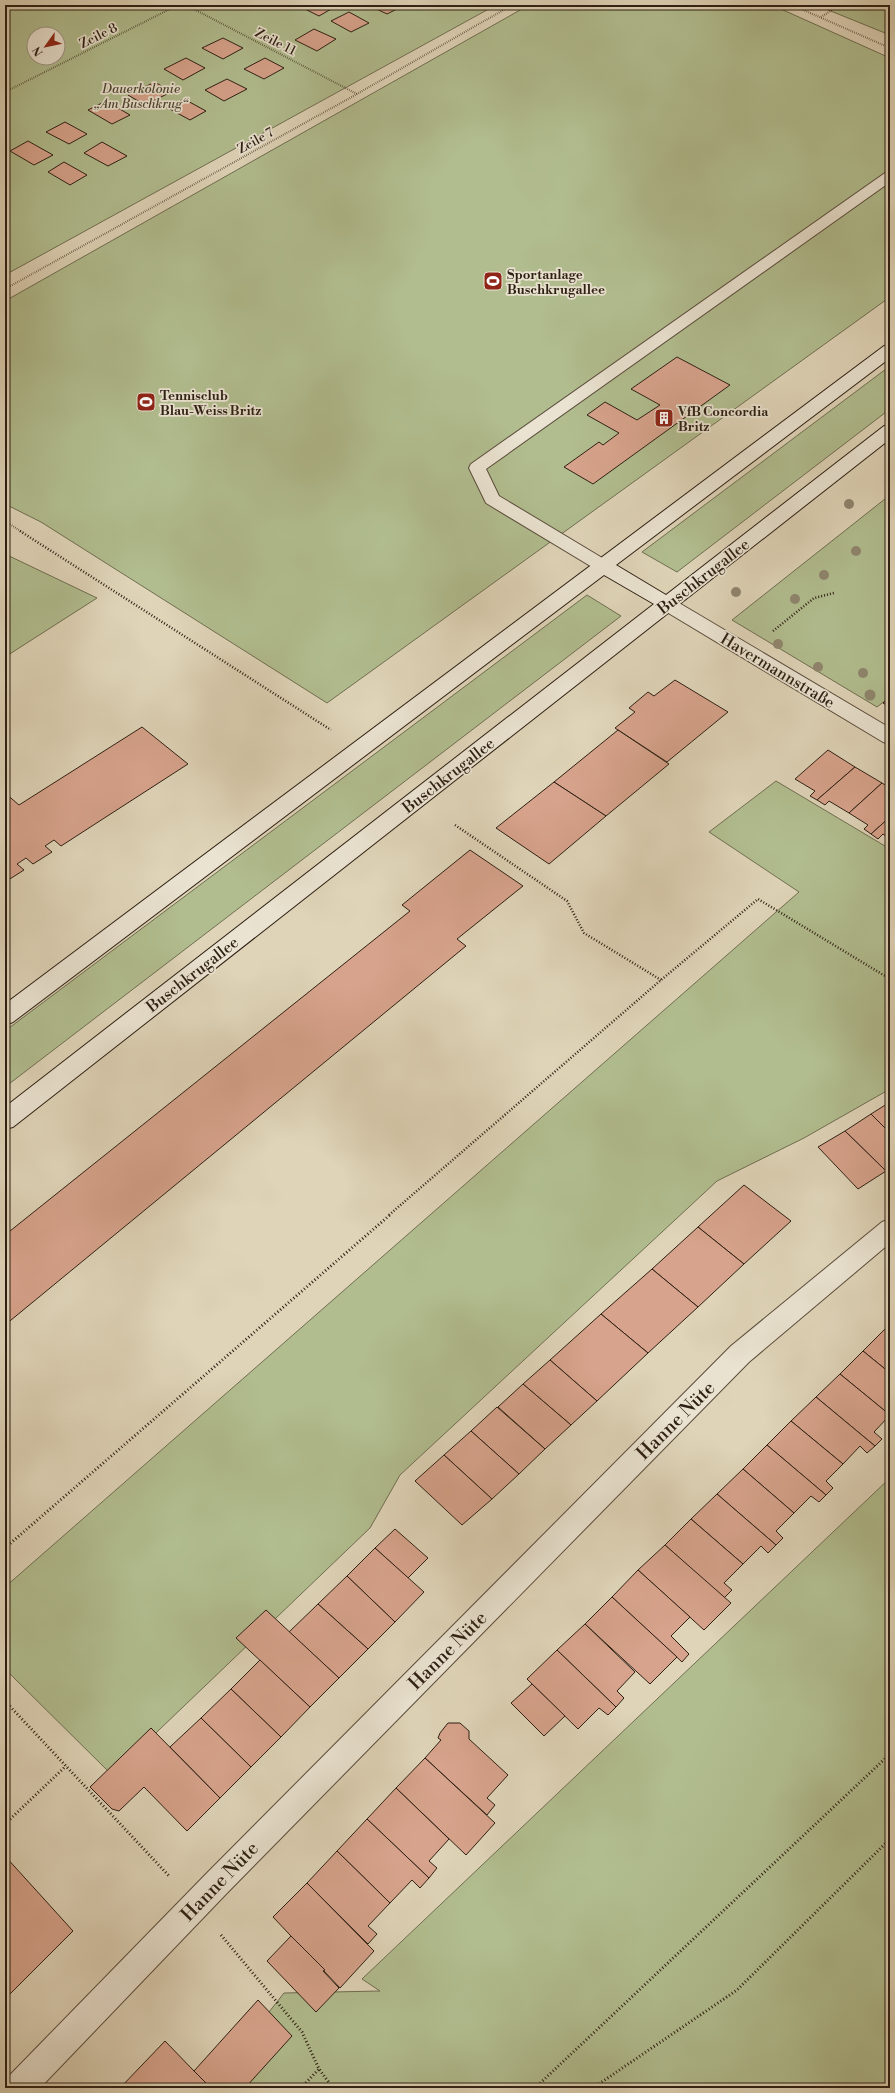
<svg xmlns="http://www.w3.org/2000/svg" width="895" height="2093" font-family="'Libre Bodoni',serif">
<rect width="100%" height="100%" fill="#dfd4b8"/>
<filter id="stains"><feTurbulence type="fractalNoise" baseFrequency=".005" numOctaves="4"/><feColorMatrix values="0 0 0 0 .2 0 0 0 0 .09 0 0 0 0 .02 0 0 0 .5 -.17"/></filter>
<radialGradient id="worn" r=".72"><stop offset=".6" stop-color="#630" stop-opacity="0"/><stop offset="1" stop-color="#630" stop-opacity=".3"/></radialGradient>
<g fill="#b1bd8f" stroke="#6f6e51" fill-rule="evenodd">
<path d="M5,5h491l-491,270zM34,34h24v24h-24z"/>
<path d="M529,5h243l118,53v239l-563,406 -286,-181 -36,-18v-203z"/>
<path d="M816,5h74v30z"/>
<path d="M890,366v43l-213,163 -35,-20z"/>
<path d="M890,495v202l-13,10 -145,-87z"/>
<path d="M5,554l92,44 -92,59z"/>
<path d="M587,595l34,21 -616,471v-56z"/>
<path d="M776,781l114,68v240l-86,49 -87,43 -317,294 -30,53 -258,247 -107,-106v-82l794,-695 -90,-60z"/>
<path d="M890,1478v610h-681l75,-95 96,-2 -18,-12z"/>
</g>
<g fill="#d7a38c" stroke="#2d1f13">
<path d="M297,5h41l-19,11z"/>
<path d="M368,5h33l2,1 -16,8z"/>
<path d="M349,12l20,11 -18,9 -20,-11z"/>
<path d="M314,29l22,10 -19,12 -22,-11z"/>
<path d="M223,38l20,10 -20,11 -21,-11z"/>
<path d="M186,58l19,10 -22,12 -19,-11z"/>
<path d="M265,58l19,10 -20,11 -20,-10z"/>
<path d="M227,79l20,10 -23,12 -19,-11z"/>
<path d="M155,82l16,10 -26,13 -17,-10z"/>
<path d="M184,99l22,12 -16,9 -22,-12z"/>
<path d="M106,101l24,14 -18,9 -24,-14z"/>
<path d="M65,122l22,12 -18,10 -23,-12z"/>
<path d="M28,141l25,14 -19,10 -24,-14z"/>
<path d="M102,142l25,14 -19,10 -24,-13z"/>
<path d="M64,162l23,13 -17,10 -22,-13z"/>
<path d="M677,357l53,28 -137,99 -29,-17 35,-25 4,3 16,-12 -32,-18 18,-13 32,18 23,-15 -29,-16z"/>
<path d="M675,680l53,32 -61,50 -52,-34 20,-16 -6,-4 19,-16 6,4z"/>
<path d="M890,697v10l-7,-4z"/>
<path d="M142,727l46,37 -127,82 -7,-6 -9,6 7,6 -19,12 -7,-6 -9,6 7,6 -19,12v-89l14,12z"/>
<path d="M618,730l51,34 -63,52 -52,-34z"/>
<path d="M828,750l27,17 -38,33 -7,-4 5,-5 -20,-12z"/>
<path d="M855,767l27,16 -33,30 -20,-12 -4,4 -8,-5z"/>
<path d="M554,782l52,34 -57,48 -53,-36z"/>
<path d="M882,783l8,5v29l-19,17 -7,-5 4,-4 -19,-12z"/>
<path d="M890,817v22l-7,-5 -5,5 -7,-5z"/>
<path d="M470,850l53,36 -66,53 9,7 -461,379v-90l405,-324 -8,-6z"/>
<path d="M890,1102v31l-19,-19z"/>
<path d="M871,1114l19,19v35l-4,3 -41,-40z"/>
<path d="M845,1131l41,40 -28,18 -40,-42z"/>
<path d="M744,1185l47,36 -47,43 -46,-37z"/>
<path d="M698,1227l46,37 -46,43 -46,-38z"/>
<path d="M652,1269l46,38 -50,46 -47,-39z"/>
<path d="M601,1314l47,39 -51,48 -47,-41z"/>
<path d="M886,1328l4,3v42l-27,-22z"/>
<path d="M863,1351l27,22v42l-50,-41z"/>
<path d="M550,1360l47,41 -26,24 -48,-41z"/>
<path d="M840,1374l50,41 -16,17 8,7 -7,7 -59,-49z"/>
<path d="M523,1384l48,41 -26,24 -47,-42z"/>
<path d="M816,1397l59,49 -8,7 -7,-7 -17,18 -52,-43z"/>
<path d="M497,1407l48,42 -26,25 -48,-43z"/>
<path d="M791,1421l52,43 -17,17 7,7 -7,7 -59,-50z"/>
<path d="M471,1431l48,43 -27,25 -48,-44z"/>
<path d="M767,1445l59,50 -7,7 -8,-6 -17,17 -51,-44z"/>
<path d="M444,1455l48,44 -30,26 -47,-44z"/>
<path d="M743,1469l51,44 -18,18 7,7 -7,7 -59,-51z"/>
<path d="M717,1494l59,51 -8,8 -7,-7 -18,18 -52,-45z"/>
<path d="M691,1519l52,45 -19,19 8,7 -8,8 -59,-53z"/>
<path d="M395,1529l33,29 -20,20 -33,-30z"/>
<path d="M665,1545l66,58 -27,27 -66,-60z"/>
<path d="M375,1548l49,44 -29,30 -48,-46z"/>
<path d="M638,1570l52,47 -19,19 18,18 -7,8 -70,-65z"/>
<path d="M347,1576l48,46 -27,27 -50,-45z"/>
<path d="M612,1597l65,60 -27,27 -65,-60z"/>
<path d="M318,1604l50,45 -29,29 -50,-46z"/>
<path d="M266,1610l73,68 -29,29 -74,-69z"/>
<path d="M585,1624l50,48 -18,19 7,7 -8,9 -59,-57z"/>
<path d="M557,1650l59,57 -8,8 -9,-7 -21,21 -51,-50z"/>
<path d="M260,1660l50,47 -29,30 -50,-48z"/>
<path d="M532,1684l33,32 -21,20 -33,-33z"/>
<path d="M231,1689l50,48 -30,30 -50,-49z"/>
<path d="M201,1718l50,49 -31,31 -50,-51z"/>
<path d="M448,1723h12l9,8v8l39,36 -21,23 8,7 -8,10 -62,-57 16,-18 -3,-2 2,-5z"/>
<path d="M151,1728l69,70 -33,33 -43,-44 -25,24 -7,-2 -22,-22z"/>
<path d="M425,1758l70,65 -29,32 -70,-67z"/>
<path d="M396,1788l53,51 -20,22 8,7 -8,10 -62,-59z"/>
<path d="M367,1819l62,59 -9,10 -8,-8 -22,23 -53,-52z"/>
<path d="M337,1851l53,52 -22,23 9,8 -9,10 -61,-61z"/>
<path d="M5,1856l68,75 -68,68z"/>
<path d="M307,1883l67,68 -34,37 -67,-71z"/>
<path d="M291,1936l34,34 -2,1 16,17 -23,24 -49,-51z"/>
<path d="M258,2000l34,36 -47,52h-34l-17,-17z"/>
<path d="M165,2041l29,30 17,17h-91z"/>
</g>
<g fill="none" stroke-linecap="round" stroke-linejoin="round">
<g stroke="#5a4c3c" stroke-width="2">
<path id="lane" d="M890,172v10l-404,287 13,27 110,66 2,4 -2,4 -6,2 -6,-2 -111,-67 -17,-35 2,-4 414,-291z"/>
</g>
<g stroke="#5a4c3c" stroke-width="2">
<g id="street">
<path d="M667,598l7,2 216,128v16l-7,-2 -223,-134 -2,-4 2,-4z"/>
<path d="M890,1219v24l-141,119 -522,531 -187,195h-35l3,-11 199,-204 524,-527 151,-124z"/>
</g>
</g>
<g stroke="#2d1f13" stroke-width="2">
<path id="secondary" d="M890,345v13l-274,207 50,30 218,-169 6,-1v14l-877,688 -8,2v-22l649,-503 -50,-29 -591,447 -8,3v-21l879,-658z"/>
</g>
<g stroke="#2d1f13" stroke-width="2" stroke-dasharray="0.5 1.5" stroke-linecap="butt">
<path d="M186,5l171,89"/>
<path d="M792,5l98,43"/>
<path d="M821,17l19,-12"/>
<path d="M5,92l173,-87"/>
<path d="M5,289l352,-195 155,-89"/>
<path d="M5,521l17,11"/>
</g>
<g stroke="#2d1f13" stroke-width="2.5" stroke-dasharray="1 2" stroke-linecap="butt">
<path d="M20,531l311,199"/>
<path d="M773,631l41,-33 20,-5"/>
<path d="M455,825l112,76 17,32 77,47"/>
<path d="M389,1215l272,-235 97,-81 132,80"/>
</g>
<g stroke="#2d1f13" stroke-width="3" stroke-dasharray="1 2.5" stroke-linecap="butt">
<path d="M5,1358l5,-4"/>
<path d="M5,1548l386,-334"/>
<path d="M5,1701l165,176"/>
<path d="M5,1824l61,-58"/>
<path d="M221,1935l81,97 17,37 14,19"/>
<path d="M301,2088l18,-19"/>
<path d="M535,2088l355,-334"/>
<path d="M593,2088l144,-98 153,-151"/>
</g>
<use href="#lane" fill="#eae3d1" fill-rule="evenodd"/>
<use href="#street" fill="#eae3d1" fill-rule="evenodd"/>
<use href="#secondary" fill="#eae3d1" fill-rule="evenodd"/>
</g>
<g fill="#8f866e">
<circle cx="849" cy="504" r="5"/>
<circle cx="856" cy="551" r="5"/>
<circle cx="824" cy="575" r="5"/>
<circle cx="736" cy="592" r="5"/>
<circle cx="795" cy="599" r="5"/>
<circle cx="778" cy="644" r="5"/>
<circle cx="818" cy="667" r="5"/>
<circle cx="863" cy="673" r="5"/>
<circle cx="870" cy="695" r="5.5"/>
</g>
<defs>
<g id="stadium-square" transform="scale(1)"><rect x="-9" y="-9" width="18" height="18" rx="4" fill="#8f2418" stroke="#eae3d1"/><path d="M0-5a6.5 5 0 1 0 0 10a6.5 5 0 1 0 0-10ZM-3.5-1.8h7v3.6h-7Z" fill="#fff"/></g>
<g id="building-square" transform="scale(1)"><rect x="-9" y="-9" width="18" height="18" rx="4" fill="#8f2418" stroke="#eae3d1"/><path d="M-4-6H4V6H1V3H-1V6H-4ZM-2.5-4.3h1.7v1.8h-1.7ZM.8-4.3h1.7v1.8H.8ZM-2.5-1h1.7V.8h-1.7ZM.8-1h1.7V.8H.8Z" fill="#fff"/></g>
</defs>
<g fill-rule="evenodd">
<use href="#stadium-square" x="493" y="281"/>
<use href="#stadium-square" x="146" y="402"/>
<use href="#building-square" x="664" y="418"/>
</g>
<g text-anchor="middle" stroke-width="3.5" stroke-linejoin="round" paint-order="stroke">
<g font-size="13" fill="#2d1f13" stroke="#eae3d1">
<text transform="translate(98 35) rotate(-27)" y="5">Zeile 8</text>
<text transform="translate(276 41) rotate(27)" y="5">Zeile 11</text>
<text transform="translate(255 140) rotate(-29)" y="5">Zeile 7</text>
</g>
<g font-size="13" font-style="italic" fill="#4e4632" stroke="#eae3d1">
<text x="141" y="93">Dauerkolonie<tspan x="141" dy="15">„Am Buschkrug“</tspan></text>
</g>
<g font-size="13" font-weight="bold" fill="#2d1f13" stroke="#eae3d1" text-anchor="start">
<text x="507" y="279">Sportanlage<tspan x="507" dy="15">Buschkrugallee</tspan></text>
<text x="160" y="400">Tennisclub<tspan x="160" dy="15">Blau-Weiss Britz</tspan></text>
<text x="678" y="416">VfB Concordia<tspan x="678" dy="15">Britz</tspan></text>
</g>
<g font-size="16" fill="#2d1f13" stroke="#eae3d1">
<text transform="translate(703 576) rotate(-38)" y="6">Buschkrugallee</text>
<text transform="translate(778 670) rotate(31)" y="6">Havermannstraße</text>
<text transform="translate(448 775) rotate(-38)" y="6">Buschkrugallee</text>
<text transform="translate(192 974) rotate(-38)" y="6">Buschkrugallee</text>
</g>
<g font-size="19" fill="#2d1f13" stroke="#eae3d1">
<text transform="translate(675 1420) rotate(-45)" y="7">Hanne Nüte</text>
<text transform="translate(447 1650) rotate(-45)" y="7">Hanne Nüte</text>
<text transform="translate(219 1881) rotate(-46)" y="7">Hanne Nüte</text>
</g>
</g>
<rect width="895" height="2093" fill="none" stroke="#dfd4b8" stroke-width="20"/>
<rect x="6" y="6" width="883" height="2081" fill="none" stroke="#2d1f13" stroke-width="2"/>
<rect x="10" y="10" width="875" height="2073" fill="none" stroke="#2d1f13"/>
<g transform="translate(46 46) rotate(237)"><circle r="19" fill="#eae3d1" stroke="#9e9585"/>
<path d="M0-3L7 15L0 10L-7 15Z" fill="#8f2418"/>
<text y="-6" font-size="11" font-weight="bold" text-anchor="middle" fill="#2d1f13">N</text>
</g>
<rect width="100%" height="100%" filter="url(#stains)"/>
<rect width="100%" height="100%" fill="url(#worn)"/>
</svg>
